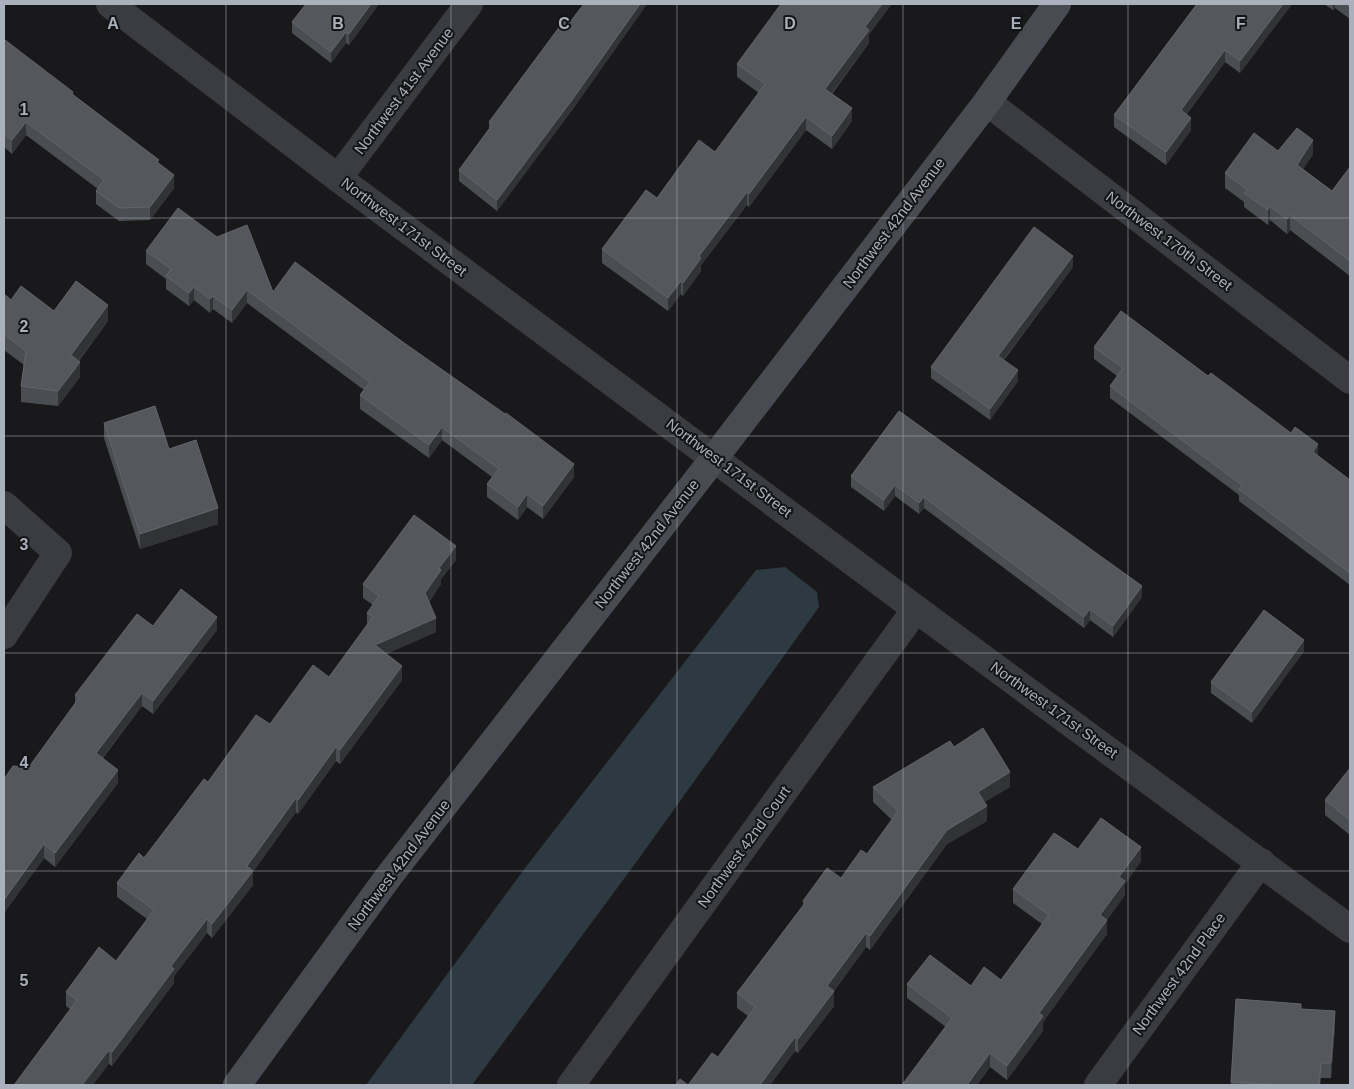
<svg xmlns="http://www.w3.org/2000/svg" width="1354" height="1089" font-family="Arial,sans-serif">
<rect width="100%" height="100%" fill="#19191c"/>
<path fill="#2e3a41" d="M785,567l32,25 2,15 -179,250 -168,228h-106l159,-217 231,-298z"/>
<g fill="none" stroke-linecap="round" stroke-linejoin="round">
<g stroke="#3a3c41" stroke-width="28">
<path d="M110,4l228,174 578,431 434,320"/>
<path d="M987,102l363,278"/>
<path d="M338,178l131,-174"/>
<path d="M4,505l54,48 -54,82"/>
<path d="M571,1085l345,-476"/>
<path d="M1098,1085l163,-223"/>
</g>
<path stroke="#484b51" stroke-width="28" d="M237,1085l152,-209 326,-419 272,-355 70,-98"/>
</g>
<g fill="#4a4d51">
<path d="M306,4h73l-30,41 -3,-2 -15,20 -39,-30v-11z"/>
<path d="M584,4h63l-75,106 -75,101 -38,-30v-11l30,-41v-7z"/>
<path d="M1197,4h95l-52,69 -15,-11 -38,52 4,16 -25,35 -52,-38v-12z"/>
<path d="M1324,4h26v15l-15,-11 -2,2z"/>
<path d="M869,35v8l-37,51 20,27 -20,28 -26,-19 -57,77 -2,-2 -46,60v6l-18,25 -2,-2 -13,17 -66,-48v-14l55,-51 58,-46 44,-59 -22,-16v-13z"/>
<path d="M4,42l69,54 86,68 15,24 -24,32 -31,1 -23,-17v-13l2,-2 -72,-54 -14,19 -8,-7z"/>
<path d="M1278,151l35,3 -10,15 29,22 18,-24v109l-60,-46 -3,4 -17,-14 -2,5 -24,-18v-5l-19,-14v-15z"/>
<path d="M146,251l127,41 301,185 -31,42 -16,-12 -9,13 -31,-23v-13l5,-7 -50,-37 -13,18 -69,-49v-14l4,-5 -117,-87 -15,20 -19,-14 -3,4 -16,-13 -5,6 -23,-17v-10l-20,-15z"/>
<path d="M1073,267l-69,93 14,21 -28,39 -59,-42v-11z"/>
<path d="M4,294l7,6 43,11 54,10 -29,40 1,16 -22,29 -37,-4v-16l3,-21 -20,-15z"/>
<path d="M1094,347l114,29 110,80 32,24v105l-111,-84v-6l-129,-97v-12l7,-10 -23,-17z"/>
<path d="M899,411l243,186 -29,40 -23,-17 -6,8 -160,-120 -5,6 -24,-18 -11,15 -33,-24v-11z"/>
<path d="M104,423l65,26 49,75 -78,25 -36,-111z"/>
<path d="M456,560l-15,19v5l-12,18 7,30 -50,22 16,26 -62,84 -4,-3 -38,53 -2,-2 -43,60v13l-41,53 -5,-5 -33,43v7l-62,83 -3,-2 -39,-55 -4,-3v-14l50,-31 31,-42 -30,-22v-14l27,-25 64,-76 62,-58 59,-47 38,-53v-11l6,-8 -10,-7v-14z"/>
<path d="M153,626l64,4 -64,84 -11,-8 -39,52 15,25 -63,84 -11,-9 -40,55v-134l25,-12 46,-63v-9z"/>
<path d="M1304,651l-52,72 -41,-30v-11z"/>
<path d="M954,747l56,40 -26,15 3,19 -40,23 -77,106 -4,-3 -32,44v15l-36,47 -3,-2 -25,34h-94h12l30,-28 30,-41 -11,-8v-15l66,-87v-5l38,-23 26,-24 25,-34 -19,-18v-15z"/>
<path d="M1350,768v67l-25,-20v-15z"/>
<path d="M1078,849l63,12 -16,23v11l-18,25v14l-64,88v9l-36,49 -17,-13 -13,18h-75l44,-58 -39,-29v-14l64,2 30,-6 41,-56 -29,-21v-14z"/>
<path d="M1236,999l65,10 34,18 -4,51h-10l-1,7h-89z"/>
</g>
<g fill="#323337">
<path d="M371,4h8l-30,41v-11z"/>
<path d="M640,4h7l-75,106 -75,101v-11z"/>
<path d="M882,4h10l-23,31v8l-44,59v-13l40,-62z"/>
<path d="M1283,4h9l-52,69v-12z"/>
<path d="M1333,4h2v4l-2,2z"/>
<path d="M346,32v11l-15,20v-11z"/>
<path d="M1225,50v12l-44,60v-12z"/>
<path d="M852,108v13l-20,28v-13z"/>
<path d="M806,117v13l-57,77v-13z"/>
<path d="M1191,118v12l-25,35v-13z"/>
<path d="M26,122v13l-14,19v-14z"/>
<path d="M1313,140v14l-16,25v-14z"/>
<path d="M174,175v13l-24,32v-13z"/>
<path d="M747,192v13l-46,60v6l-18,25v-13l16,-27z"/>
<path d="M1270,206v14l-2,5v-15z"/>
<path d="M1290,215v15l-3,4v-15z"/>
<path d="M1073,256v11l-75,100v-11z"/>
<path d="M681,281v13l-13,17v-13z"/>
<path d="M194,287v13l-5,6v-13z"/>
<path d="M247,290v13l-15,20v-13z"/>
<path d="M213,296v13l-3,4v-14z"/>
<path d="M108,305v16l-37,50v-16z"/>
<path d="M80,362v15l-22,29v-15z"/>
<path d="M1018,370v11l-28,39v-11z"/>
<path d="M442,427v13l-13,18v-13z"/>
<path d="M1318,444v12l-5,-4z"/>
<path d="M574,464v13l-31,42v-13z"/>
<path d="M895,485v11l-11,15v-11z"/>
<path d="M527,494v13l-9,13v-13z"/>
<path d="M924,497v11l-5,6v-11z"/>
<path d="M218,508v16l-78,25v-15z"/>
<path d="M456,546v14l-15,19v5l-16,23v-14l14,-25z"/>
<path d="M1142,586v11l-29,40v-11z"/>
<path d="M1090,609v11l-6,8v-11z"/>
<path d="M217,617v13l-64,84v-13z"/>
<path d="M436,618v14l-61,27v-14z"/>
<path d="M1304,640v11l-52,72v-11z"/>
<path d="M402,666v14l-62,84v-14z"/>
<path d="M142,693v13l-46,60v-13z"/>
<path d="M336,747v14l-38,53v-14z"/>
<path d="M118,770v13l-63,84v-14z"/>
<path d="M1010,772v15l-32,19v-14z"/>
<path d="M296,798v14l-43,60v13l-41,53v-14l35,-58z"/>
<path d="M987,806v15l-40,23 -77,106v-14l77,-106z"/>
<path d="M44,844v14l-40,55v-13z"/>
<path d="M1141,847v14l-16,23v11l-25,34v-14l19,-38z"/>
<path d="M207,919v14l-33,43v7l-62,83v-14l59,-86z"/>
<path d="M1107,920v14l-64,88v9l-36,49v-14l32,-53z"/>
<path d="M866,933v14l-39,53v-14z"/>
<path d="M834,991v15l-36,47v-14z"/>
<path d="M1335,1011v16l-4,51v-15z"/>
<path d="M795,1037v14l-25,34h-10z"/>
<path d="M109,1050v14l-16,21h-11z"/>
<path d="M990,1053v14l-13,18h-10z"/>
</g>
<g fill="#55575d" stroke="#62656c">
<path d="M306,4h65l-22,30 -3,-2 -15,20 -39,-30z"/>
<path d="M584,4h56l-68,96 -75,100 -38,-30 33,-45 -3,-3 77,-104 5,3z"/>
<path d="M781,4h101l-17,23 4,3 -44,59 27,19 -20,28 -26,-19 -57,77 -2,-2 -48,64 2,2 -18,25 -2,-2 -13,17 -66,-49 44,-59 11,8 42,-58 16,12 50,-68 -28,-20z"/>
<path d="M1197,4h86l-43,57 -15,-11 -44,60 10,8 -25,34 -52,-37z"/>
<path d="M1346,4h4v3z"/>
<path d="M5,40l68,52 -1,2 87,66 -2,2 17,13 -24,32 -31,1 -23,-17 8,-11 -78,-58 -14,18 -8,-6v-92z"/>
<path d="M1297,128l16,12 -16,25 35,26 18,-24v94l-60,-46 -3,4 -17,-13 -2,4 -24,-17 3,-3 -22,-17 29,-40 24,18z"/>
<path d="M178,208l39,29 30,-12 26,67 22,-30 105,78 105,74 1,-1 68,51 -31,42 -16,-12 -9,13 -31,-23 12,-15 -57,-42 -13,18 -69,-50 10,-13 -123,-92 -15,20 -19,-14 -3,3 -16,-12 -5,6 -23,-17 5,-7 -25,-18z"/>
<path d="M1034,227l39,29 -75,100 20,14 -28,39 -59,-42z"/>
<path d="M76,281l32,24 -37,50 9,7 -22,29 -37,-5 5,-35 -22,-17v-40l7,6 10,-14 33,25z"/>
<path d="M1121,311l87,65 3,-3 80,60 4,-6 23,17 -5,8 37,28v93l-111,-84 3,-4 -132,-99 13,-18 -29,-21z"/>
<path d="M155,406l14,43 27,-9 22,68 -78,26 -36,-111z"/>
<path d="M899,411l243,175 -29,40 -23,-17 -6,8 -160,-120 -5,6 -24,-18 -11,15 -33,-24z"/>
<path d="M414,515l42,31 -17,22 2,2 -16,23 11,25 -61,27 27,21 -62,84 -4,-3 -38,53 -2,-2 -49,68 6,5 -41,53 -5,-5 -36,47 3,3 -62,83 -3,-2 -27,35h-68l63,-85 -11,-8 33,-45 17,14 38,-51 -37,-27 22,-30 5,5 60,-79 4,3 48,-67 14,9 43,-59 16,12 44,-60 -6,-4 12,-17 -16,-12z"/>
<path d="M181,589l36,28 -64,84 -11,-8 -46,60 22,17 -63,83 -11,-9 -40,56v-121l9,-13 16,1 50,-69 -4,-3 62,-81 16,12z"/>
<path d="M1264,610l40,30 -52,72 -41,-30z"/>
<path d="M983,728l27,44 -32,20 9,14 -40,24 -77,106 -4,-3 -39,53 7,5 -36,48 -3,-2 -35,48h-84l4,-6 8,6 24,-32 6,4 37,-50 -18,-14 68,-90 -2,-2 24,-33 14,10 20,-28 6,4 31,-43 -25,-24 77,-46 4,6z"/>
<path d="M1350,768v52l-25,-20z"/>
<path d="M1101,818l40,29 -22,30 6,4 -25,34 7,5 -68,93 4,3 -36,50 -17,-13 -23,32h-65l50,-67 -45,-34 23,-29 41,31 13,-19 17,13 48,-65 -36,-26 41,-56 24,16z"/>
<path d="M1236,999l65,5v5l34,2 -4,52h-10l-2,22h-35l-53,-3z"/>
</g>
<path fill="none" stroke="#abb1bc" stroke-width="1" stroke-opacity="0.55" d="M226,4v1081M451,4v1081M677,4v1081M903,4v1081M1128,4v1081M4,218h1346M4,436h1346M4,653h1346M4,871h1346"/>
<g text-anchor="middle" stroke-width="4" stroke-linejoin="round" paint-order="stroke">
<g font-size="15" fill="#abb1bc" stroke="#141417">
<text transform="translate(404 91) rotate(-53)" y="5">Northwest 41st Avenue</text>
<text transform="translate(894 223) rotate(-53)" y="5">Northwest 42nd Avenue</text>
<text transform="translate(404 227) rotate(37)" y="5">Northwest 171st Street</text>
<text transform="translate(1169 241) rotate(37)" y="5">Northwest 170th Street</text>
<text transform="translate(729 468) rotate(37)" y="5">Northwest 171st Street</text>
<text transform="translate(647 544) rotate(-52)" y="5">Northwest 42nd Avenue</text>
<text transform="translate(1054 710) rotate(36)" y="5">Northwest 171st Street</text>
<text transform="translate(744 847) rotate(-54)" y="5">Northwest 42nd Court</text>
<text transform="translate(399 865) rotate(-53)" y="5">Northwest 42nd Avenue</text>
<text transform="translate(1179 974) rotate(-54)" y="5">Northwest 42nd Place</text>
</g>
</g>
<g font-size="16" text-anchor="middle" font-weight="bold" fill="#abb1bc" stroke="#141417" stroke-width="4" stroke-linejoin="round" paint-order="stroke">
<text x="113" y="29">A</text>
<text x="338" y="29">B</text>
<text x="564" y="29">C</text>
<text x="790" y="29">D</text>
<text x="1016" y="29">E</text>
<text x="1241" y="29">F</text>
<text x="24" y="115">1</text>
<text x="24" y="332">2</text>
<text x="24" y="550">3</text>
<text x="24" y="768">4</text>
<text x="24" y="986">5</text>
</g>
<rect width="1354" height="1089" fill="none" stroke="#abb1bc" stroke-width="10"/>
</svg>
